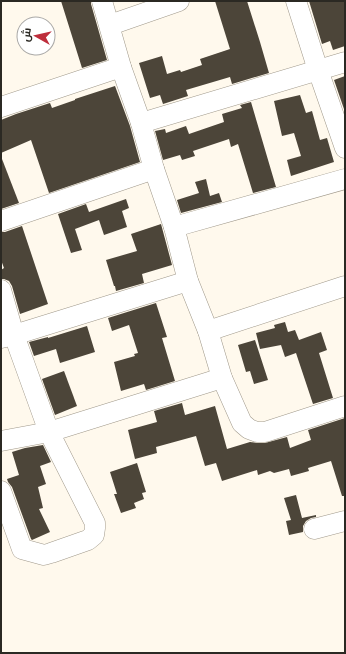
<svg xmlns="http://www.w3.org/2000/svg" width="346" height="654" font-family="Literata,Cairo,serif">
<rect width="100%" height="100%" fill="#fff9ed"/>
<g fill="#4c4539">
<path d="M61,1h30v3l16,56 -25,8z"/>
<path d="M215,1h32l13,41 9,31 -37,11 -2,-7 -44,13 2,6 -25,8 -3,-9 -10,3 -11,-35 23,-7 5,18 13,-4 1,2 21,-7 -2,-6 30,-10z"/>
<path d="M309,1h36v45l-12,4 -3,-9 -8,3z"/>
<path d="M345,76v36l-11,-32z"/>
<path d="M115,86l15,40 10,36 -91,31 -18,-53 -30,13v-33l15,-6 34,-11 2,5 23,-8v-1z"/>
<path d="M300,95l6,18 6,-2 8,29 7,-2 7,24 -43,14 -4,-16 14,-4 -7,-23 -12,3 -8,-35z"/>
<path d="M251,102l25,85 -23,6 -15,-49 -7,3 -2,-8 -36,12 2,5 -13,4 -2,-5 -17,5 -8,-29 10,-2 1,4 20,-7 3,8 35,-12 -2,-8 20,-6 -2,-3z"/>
<path d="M1,159h1l17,44 -18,6z"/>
<path d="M206,179l4,17 9,-3 3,9 -41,11 -4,-13 22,-7 -4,-11z"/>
<path d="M126,199l3,9 -7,3 5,16 -23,8 -5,-15 -24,9 7,21 -11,3 -13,-39 28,-10 3,8z"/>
<path d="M161,224l11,41 -30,9 2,9 -28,8 -1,-5h-1l-8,-26 31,-9 -6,-17z"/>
<path d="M22,226l26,78 -28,10 -8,-28 -3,-5 -5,-2h-2l-1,-2v-7l3,-2 -3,-8v-28h4z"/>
<path d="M156,303l11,34 -5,1 13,43 -29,9 -2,-6 -23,7 -7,-29 21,-6 -1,-2 4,-1 -9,-28 -17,6 -4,-13z"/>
<path d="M285,322l3,10 7,-2 4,10 22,-8 6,18 -8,3 14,45 -20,6 -17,-51 -11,4 -4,-12 -21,4 -4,-16 19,-5 -1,-3z"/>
<path d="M87,326l8,26 -35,11 -4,-14 -22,7 -5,-14 19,-5v1z"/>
<path d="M255,340l13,40 -14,4 -4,-13 -4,1 -8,-27z"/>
<path d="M64,371l13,35 -22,9 -13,-36z"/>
<path d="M182,403l3,12 30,-9 12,43 23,-7 7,1h8l22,-6 3,11 21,-8 -3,-10 37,-12v78h-3l-11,-35 -23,7 1,3 -18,5 -2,-7 -15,4 -4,-2 -12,4 -1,-5 -35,11 -6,-18 -11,3 -9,-30 -40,11 1,6 -22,6 -7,-29 29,-8 -3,-11z"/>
<path d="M43,445l8,17 -11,4 6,18 -8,3 5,21 -4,1 11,23 -18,8 -1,-1 -19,-52 -4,-5 -1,-3 12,-4 -7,-23 13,-4z"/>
<path d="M137,463l9,29 -4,1 2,6 -10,4 2,5 -15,5 -7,-19h3l-7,-22z"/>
<path d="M296,495l6,23 14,-3v2l-5,1 -5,3 -3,5v6l-14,3 -3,-14 5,-1 -7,-22z"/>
</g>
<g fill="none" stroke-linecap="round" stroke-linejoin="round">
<g stroke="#a0998b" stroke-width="21">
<g id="minor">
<path d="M102,1l19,66 20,56 13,46 20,58 14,54 20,50 14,47 20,45 7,6 8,3h8l80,-26"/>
<path d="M296,1l22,69 27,78"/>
<path d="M110,25l69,-24"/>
<path d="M1,107l120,-40"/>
<path d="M141,123l204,-61"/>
<path d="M1,221l153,-52"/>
<path d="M174,227l171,-48"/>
<path d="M1,290l13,45 35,97 46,91v5l-1,7 -6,5 -37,13 -7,2 -22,-6 -21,-58"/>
<path d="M208,331l137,-45"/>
<path d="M1,338l13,-3 174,-54"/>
<path d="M1,441l48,-9 173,-54"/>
<path d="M314,529l31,-8"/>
</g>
</g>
<use href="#minor" stroke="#fff" stroke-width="20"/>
</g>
<rect width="346" height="654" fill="none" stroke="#2b2923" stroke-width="4"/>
<g transform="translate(36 36) rotate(278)"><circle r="19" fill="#ffffff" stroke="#aaa9a7"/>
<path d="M0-3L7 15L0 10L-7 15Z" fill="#be2e3c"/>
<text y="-6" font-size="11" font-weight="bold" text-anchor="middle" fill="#2b2923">ش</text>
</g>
</svg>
